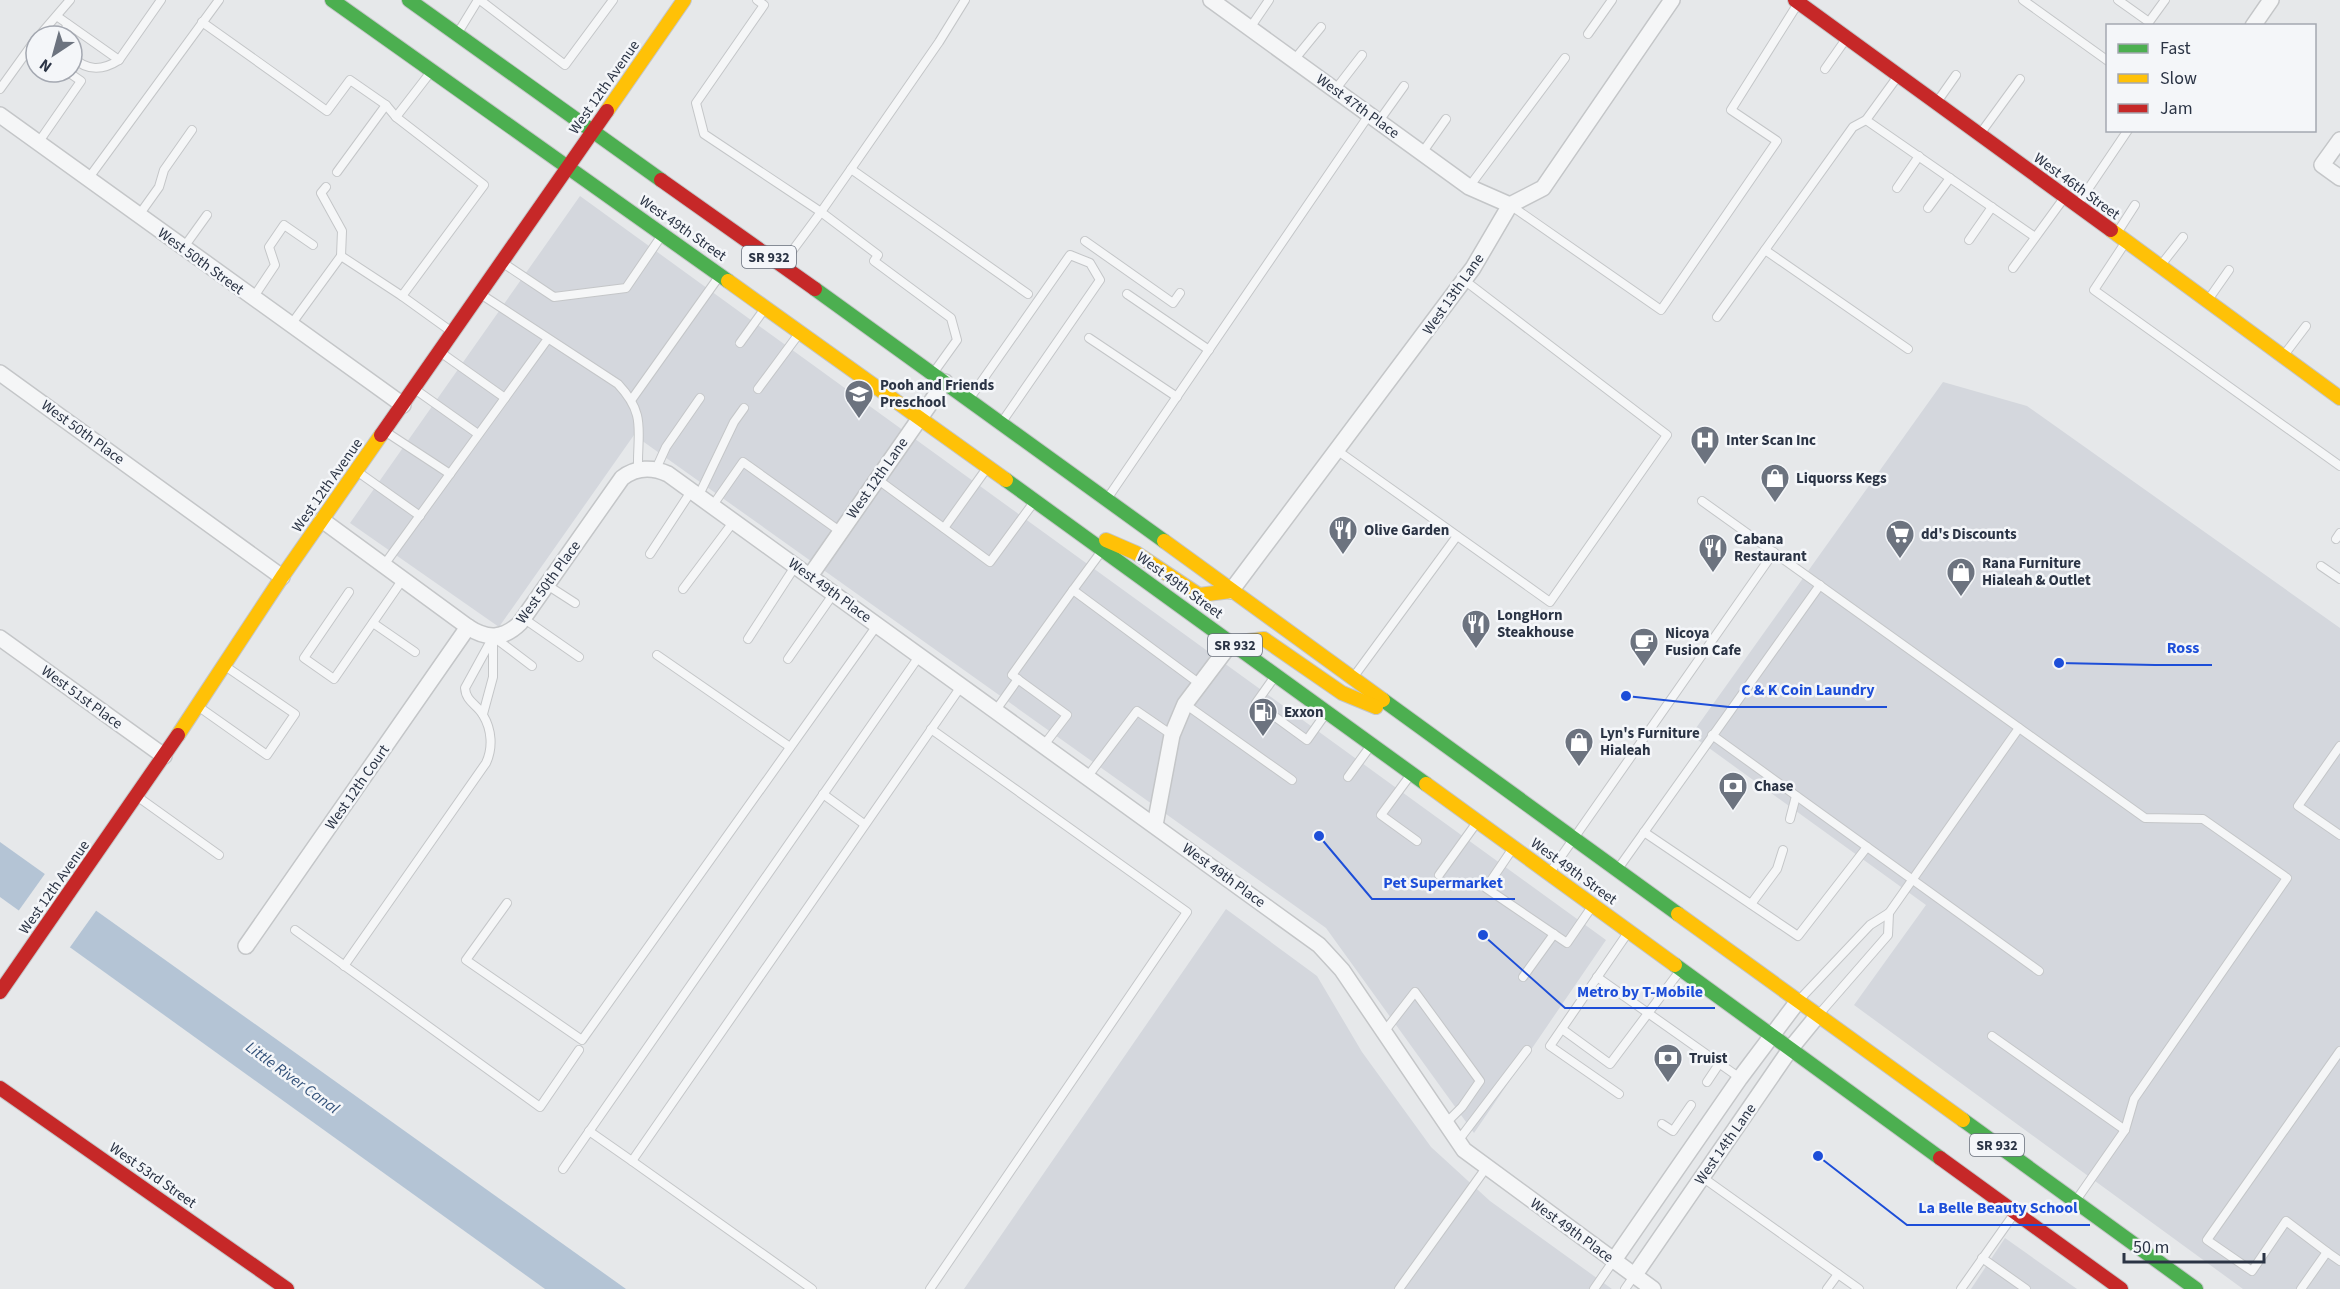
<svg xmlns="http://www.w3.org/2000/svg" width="2340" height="1289" font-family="'Source Sans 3',sans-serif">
<rect width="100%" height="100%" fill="#e6e8ea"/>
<g fill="#d4d7dd">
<path d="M580,196l1026,744 -132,193 -148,-205 -692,-493 -135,192 -149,-104z"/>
<path d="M1943,382l84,24 313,222v661h-97l-389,-284 72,-100 -235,-170z"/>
<path d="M1226,909l91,67 45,76 69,95 59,54 122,88h-648z"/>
<path d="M2005,1238l72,51h-106z"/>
</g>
<path fill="#b4c4d5" d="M0,842l626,447h-81l-545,-392z"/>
<path fill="#e6e8ea" d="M47,871l51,37 -30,42 -51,-37z"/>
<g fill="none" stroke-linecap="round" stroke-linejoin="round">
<g stroke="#c4c6c8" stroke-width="10">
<g id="lane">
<path d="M480,0l85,65 48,-65"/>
<path d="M757,0l7,5 -68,98 8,31 117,78 -37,50"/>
<path d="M2023,0l85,61"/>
<path d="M2118,0l31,22 16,-22"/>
<path d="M58,17l61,43 42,-60"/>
<path d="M202,22l125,89 23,-31 36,25 10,12 34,-44"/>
<path d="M1250,28l19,-28"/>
<path d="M459,31l19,-31"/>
<path d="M1588,34l24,-34"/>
<path d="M39,36l31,-36"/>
<path d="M65,36l2,-12"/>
<path d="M72,57c15,14 30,14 47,3"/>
<path d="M1294,60l27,-33"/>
<path d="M1825,69l21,-30"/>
<path d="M1898,76l-32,44 169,117"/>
<path d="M0,89l36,-50"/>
<path d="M1335,90l27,-35"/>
<path d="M1937,102l19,-27"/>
<path d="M1379,121l25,-35"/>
<path d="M1980,134l40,-55"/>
<path d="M38,143l43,-62 -13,-9"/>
<path d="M1422,153l24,-34"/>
<path d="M851,169l88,-127 26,-42"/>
<path d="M337,172l49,-67"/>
<path d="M88,179l131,-179"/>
<path d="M326,187l-5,6 21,38 -1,25"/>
<path d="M1469,187l96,-129"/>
<path d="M1897,188l22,-32"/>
<path d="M2078,204l50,-74"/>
<path d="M1510,205l151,105 116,-169 -46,-31 66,-105"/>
<path d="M1928,208l22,-30"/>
<path d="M139,215l20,-28 5,-17 28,-40"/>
<path d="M2117,233l18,-28"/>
<path d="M1969,240l23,-33"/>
<path d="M1085,241l88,62 7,-10"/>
<path d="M2125,243l-31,47 246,176"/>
<path d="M184,247l23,-32"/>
<path d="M1765,250l143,99"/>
<path d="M503,263l51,34 72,-9 34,-50"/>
<path d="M2161,265l22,-28"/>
<path d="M2013,268l51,-70"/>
<path d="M1127,294l82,56"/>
<path d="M482,295l136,89c29,31 19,47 20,86"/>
<path d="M402,296l50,36"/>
<path d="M253,298l22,-33 -6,-18 15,-22 29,20"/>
<path d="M2208,300l21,-30"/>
<path d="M1717,317l136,-190 13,-7"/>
<path d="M290,326l51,-70 61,40 82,-111 -88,-68"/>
<path d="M1089,338l88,59"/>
<path d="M740,343l23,-32"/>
<path d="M440,352l65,46"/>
<path d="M2284,355l22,-29"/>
<path d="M934,372l23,-32 -6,-22 -77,-57 4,-6 -57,-43 30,-43 177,125"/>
<path d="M758,389l40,-54"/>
<path d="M416,390l62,44"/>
<path d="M970,398l100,-143 20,8 10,17 -96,139"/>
<path d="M632,399l86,-121"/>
<path d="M386,432l64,42"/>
<path d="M1338,451l212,151 117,-167 -203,-155"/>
<path d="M656,469l10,-22 34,-49"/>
<path d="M358,472l62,44"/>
<path d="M877,479l113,83 44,-60"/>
<path d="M699,495l35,-73 10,-14"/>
<path d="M1109,496l260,-381"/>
<path d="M1702,501l443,317 58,1 84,59 -153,221 -9,31 -48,69"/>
<path d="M713,505l30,-43 98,70"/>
<path d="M944,528l43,-60"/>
<path d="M2336,539l4,-6"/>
<path d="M1101,552l-28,38 127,94"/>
<path d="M650,554l42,-64"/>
<path d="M384,565l163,-225"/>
<path d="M2321,566l19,13"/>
<path d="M547,585l28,18"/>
<path d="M683,589l51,-68"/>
<path d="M349,592l-45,66 30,21 69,-100"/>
<path d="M523,618l56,39"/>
<path d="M373,623l42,29"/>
<path d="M495,638l37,28"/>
<path d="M748,639l48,-74"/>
<path d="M657,655l133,92"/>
<path d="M788,659l46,-66"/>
<path d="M1355,675l102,-139"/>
<path d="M1273,679l-17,24 51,37 17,-24"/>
<path d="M1185,704l107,76"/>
<path d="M199,707l68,48 28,-41 -70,-48"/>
<path d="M996,710l22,-31"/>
<path d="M483,714l10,-37v-38"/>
<path d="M1712,735l327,236"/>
<path d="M1044,745l23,-30 -55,-40 61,-85"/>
<path d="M2340,746l-42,60 42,29"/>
<path d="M1088,776l49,-65 35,24"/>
<path d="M1348,777l21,-29"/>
<path d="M1409,777l-28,38 36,26"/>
<path d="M823,794l41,30"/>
<path d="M138,797l81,58"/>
<path d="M1790,819l6,-23"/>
<path d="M1644,832l154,104 69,-89"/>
<path d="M1511,851l-25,37 81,55 24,-35"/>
<path d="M1620,866l200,-281"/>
<path d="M1551,871l223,-319"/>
<path d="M1439,875l36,-50"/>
<path d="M507,903l-41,57 116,80 296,-416"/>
<path d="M1751,904l26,-35 6,-19"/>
<path d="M295,930l245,177 39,-57"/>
<path d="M344,966l142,-203c7,-15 6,-33 -3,-48 -6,-11 -17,-13 -18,-27l28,-51"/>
<path d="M1523,977l31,-43"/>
<path d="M1597,977l143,101"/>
<path d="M1800,999l70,-74 19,-12 130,-185"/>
<path d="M1821,1012l67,-77 1,-22"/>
<path d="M1562,1029l48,35 69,-92"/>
<path d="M1384,1032l31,-40 65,89 -18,26 -16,16"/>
<path d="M1992,1036l133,94"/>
<path d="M1707,1082l12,-18"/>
<path d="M1619,1094l-69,-48 77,-112"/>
<path d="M1662,1124l11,7 18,-26"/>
<path d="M589,1131l43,30 330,-476"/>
<path d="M1458,1141l69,-91"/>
<path d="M632,1161l180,128"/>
<path d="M563,1169l357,-514"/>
<path d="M1702,1177l157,112"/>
<path d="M2327,1252l-41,-31 -34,50 -45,-31 133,-189"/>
<path d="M1982,1258l44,31"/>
<path d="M930,1289l257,-377 -256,-183"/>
<path d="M1399,1289l87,-121"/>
<path d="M1594,1289l20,-29"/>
<path d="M1625,1289l9,-13"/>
<path d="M1827,1289l11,-15"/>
<path d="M1961,1289l53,-75"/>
<path d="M2301,1289l26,-37 13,9"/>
</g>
</g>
<g stroke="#c4c6c8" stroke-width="18">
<g id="street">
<path d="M1211,0l258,187 41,18"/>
<path d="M2253,26l18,-26"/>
<path d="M0,115l403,290"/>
<path d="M2340,140l-18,25 18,13"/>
<path d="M0,373l282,204"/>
<path d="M322,520l146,107c18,12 35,13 52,-4l102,-145c14,-11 31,-11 46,-4l651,471 23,25 122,180 189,139"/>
<path d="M810,576l135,-194"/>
<path d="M1231,591l242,-323 37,-63 33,-17 129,-188"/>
<path d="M0,638l164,118"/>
<path d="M1155,825l17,-90 13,-31 46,-61"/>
<path d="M246,946l222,-319"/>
<path d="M1614,1260l126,-182 58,-77"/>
<path d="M1634,1276l157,-228 27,-33"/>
</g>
</g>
<g stroke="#c4c6c8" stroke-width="16">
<g id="fast">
<path d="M332,0l396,281"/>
<path d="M409,0l252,180"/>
<path d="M815,289l349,252"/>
<path d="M1006,480l420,304"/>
<path d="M1383,700l295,214"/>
<path d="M1675,965l265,193"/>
<path d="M1963,1120l233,169"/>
</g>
</g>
<g stroke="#c4c6c8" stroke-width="16">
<g id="slow">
<path d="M607,111l77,-111"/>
<path d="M2111,230l229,168"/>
<path d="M728,281l278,199"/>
<path d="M1106,540l30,13 63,42 32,-4"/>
<path d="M1164,541l219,159"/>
<path d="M1231,643l33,-4 78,54 34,14"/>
<path d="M178,735l104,-158 99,-142"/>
<path d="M1426,784l249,181"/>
<path d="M1678,914l285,206"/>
</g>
</g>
<g stroke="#c4c6c8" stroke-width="16">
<g id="jam">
<path d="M1795,0l316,230"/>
<path d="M661,180l154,109"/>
<path d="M381,435l226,-324"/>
<path d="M0,992l178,-257"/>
<path d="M0,1088l287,201"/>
<path d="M1940,1158l181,131"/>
</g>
</g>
<use href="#lane" stroke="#f5f6f7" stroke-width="8"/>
<use href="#street" stroke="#f5f6f7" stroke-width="15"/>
<use href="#fast" stroke="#4caf50" stroke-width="14"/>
<use href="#slow" stroke="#ffc107" stroke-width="14"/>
<use href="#jam" stroke="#c62828" stroke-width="14"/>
</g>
<defs>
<g id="school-pin" transform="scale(1.5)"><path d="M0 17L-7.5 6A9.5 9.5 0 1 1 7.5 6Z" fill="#6c737f" stroke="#f4f6f9"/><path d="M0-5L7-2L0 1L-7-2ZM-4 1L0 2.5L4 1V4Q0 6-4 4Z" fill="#fff"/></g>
<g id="hospital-pin" transform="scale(1.5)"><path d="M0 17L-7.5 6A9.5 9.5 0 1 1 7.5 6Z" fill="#6c737f" stroke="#f4f6f9"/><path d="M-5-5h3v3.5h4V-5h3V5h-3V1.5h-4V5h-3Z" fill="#fff"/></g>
<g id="shop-pin" transform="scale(1.5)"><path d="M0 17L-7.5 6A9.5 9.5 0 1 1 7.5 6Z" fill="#6c737f" stroke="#f4f6f9"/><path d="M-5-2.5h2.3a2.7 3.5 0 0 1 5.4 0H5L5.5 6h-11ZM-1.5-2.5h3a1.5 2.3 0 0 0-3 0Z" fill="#fff"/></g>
<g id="restaurant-pin" transform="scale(1.5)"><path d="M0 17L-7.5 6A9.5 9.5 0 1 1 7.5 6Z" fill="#6c737f" stroke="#f4f6f9"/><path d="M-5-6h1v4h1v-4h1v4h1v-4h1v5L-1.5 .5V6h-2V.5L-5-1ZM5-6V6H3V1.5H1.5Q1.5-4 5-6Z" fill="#fff"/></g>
<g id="supermarket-pin" transform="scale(1.5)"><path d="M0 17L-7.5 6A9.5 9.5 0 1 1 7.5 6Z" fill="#6c737f" stroke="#f4f6f9"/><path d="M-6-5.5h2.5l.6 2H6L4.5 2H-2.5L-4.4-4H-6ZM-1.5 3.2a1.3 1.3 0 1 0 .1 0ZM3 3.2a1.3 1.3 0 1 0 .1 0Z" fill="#fff"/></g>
<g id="cafe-pin" transform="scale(1.5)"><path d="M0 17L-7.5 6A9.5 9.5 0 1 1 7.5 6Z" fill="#6c737f" stroke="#f4f6f9"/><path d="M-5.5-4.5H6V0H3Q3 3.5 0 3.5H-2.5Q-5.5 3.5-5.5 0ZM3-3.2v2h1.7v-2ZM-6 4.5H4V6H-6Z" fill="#fff"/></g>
<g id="fuel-pin" transform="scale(1.5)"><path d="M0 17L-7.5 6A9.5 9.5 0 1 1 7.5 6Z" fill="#6c737f" stroke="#f4f6f9"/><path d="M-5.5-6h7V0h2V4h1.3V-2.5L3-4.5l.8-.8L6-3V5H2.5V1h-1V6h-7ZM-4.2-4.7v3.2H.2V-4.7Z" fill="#fff"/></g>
<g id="bank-pin" transform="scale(1.5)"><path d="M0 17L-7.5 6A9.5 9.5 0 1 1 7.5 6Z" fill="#6c737f" stroke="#f4f6f9"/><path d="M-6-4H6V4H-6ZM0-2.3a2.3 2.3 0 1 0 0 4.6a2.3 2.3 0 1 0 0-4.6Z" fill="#fff"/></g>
</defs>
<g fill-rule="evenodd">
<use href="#school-pin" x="859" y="394"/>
<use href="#hospital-pin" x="1705" y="440"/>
<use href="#shop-pin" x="1775" y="478"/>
<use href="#restaurant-pin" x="1343" y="530"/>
<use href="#supermarket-pin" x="1900" y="534"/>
<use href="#restaurant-pin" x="1713" y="548"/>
<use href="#shop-pin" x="1961" y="572"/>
<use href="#restaurant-pin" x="1476" y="624"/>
<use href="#cafe-pin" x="1644" y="642"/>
<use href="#fuel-pin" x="1263" y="712"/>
<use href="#shop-pin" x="1579" y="742"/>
<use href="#bank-pin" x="1733" y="786"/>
<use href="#bank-pin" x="1668" y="1058"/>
</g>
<g text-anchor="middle" stroke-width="5" stroke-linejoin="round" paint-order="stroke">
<g fill="#f4f6f9" stroke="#676e7b" stroke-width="1.5">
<rect x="742" y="246" width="54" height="22" rx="4.5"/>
<rect x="1208" y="634" width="54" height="22" rx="4.5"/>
<rect x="1970" y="1134" width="54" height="22" rx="4.5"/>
</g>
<g font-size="14" font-weight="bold" fill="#2b3445">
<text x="769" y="262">SR 932</text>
<text x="1235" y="650">SR 932</text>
<text x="1997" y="1150">SR 932</text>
</g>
<g font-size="15" fill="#2b3445" stroke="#f4f6f9">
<text transform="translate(604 87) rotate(-55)" y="5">West 12th Avenue</text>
<text transform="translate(1358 106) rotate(36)" y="5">West 47th Place</text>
<text transform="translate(2077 186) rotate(36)" y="5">West 46th Street</text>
<text transform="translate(683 228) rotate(35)" y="5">West 49th Street</text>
<text transform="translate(201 261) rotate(36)" y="5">West 50th Street</text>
<text transform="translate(1453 294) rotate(-55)" y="5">West 13th Lane</text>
<text transform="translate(83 432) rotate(36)" y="5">West 50th Place</text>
<text transform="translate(877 478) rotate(-55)" y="5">West 12th Lane</text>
<text transform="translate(327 485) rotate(-55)" y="5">West 12th Avenue</text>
<text transform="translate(548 582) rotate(-54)" y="5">West 50th Place</text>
<text transform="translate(1180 585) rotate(36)" y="5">West 49th Street</text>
<text transform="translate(830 590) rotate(36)" y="5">West 49th Place</text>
<text transform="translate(82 697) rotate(36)" y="5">West 51st Place</text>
<text transform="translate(357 787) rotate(-55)" y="5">West 12th Court</text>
<text transform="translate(1574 871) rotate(36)" y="5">West 49th Street</text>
<text transform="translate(1224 875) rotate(36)" y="5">West 49th Place</text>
<text transform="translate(54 887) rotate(-55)" y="5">West 12th Avenue</text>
<text transform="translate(1725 1144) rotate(-55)" y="5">West 14th Lane</text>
<text transform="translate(153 1175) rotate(35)" y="5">West 53rd Street</text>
<text transform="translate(1572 1230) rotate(36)" y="5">West 49th Place</text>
</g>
<g font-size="15" font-weight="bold" fill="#2b3445" stroke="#f4f6f9" text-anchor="start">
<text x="880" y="390">Pooh and Friends<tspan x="880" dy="17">Preschool</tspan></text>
<text x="1726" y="445">Inter Scan Inc</text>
<text x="1796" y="483">Liquorss Kegs</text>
<text x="1364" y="535">Olive Garden</text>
<text x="1921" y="539">dd's Discounts</text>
<text x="1734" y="544">Cabana<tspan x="1734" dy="17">Restaurant</tspan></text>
<text x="1982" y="568">Rana Furniture<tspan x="1982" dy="17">Hialeah &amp; Outlet</tspan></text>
<text x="1497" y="620">LongHorn<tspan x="1497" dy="17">Steakhouse</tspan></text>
<text x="1665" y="638">Nicoya<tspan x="1665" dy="17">Fusion Cafe</tspan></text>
<text x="1284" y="717">Exxon</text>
<text x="1600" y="738">Lyn's Furniture<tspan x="1600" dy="17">Hialeah</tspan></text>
<text x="1754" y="791">Chase</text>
<text x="1689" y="1063">Truist</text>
</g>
<g font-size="16" font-style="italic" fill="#34527a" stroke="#f4f6f9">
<text transform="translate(293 1077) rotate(36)" y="6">Little River Canal</text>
</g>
</g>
<path fill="none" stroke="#1d4ed8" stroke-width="2" d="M2059 663L2155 665H2212M1626 696L1729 707H1887M1319 836L1372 899H1515M1483 935L1565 1008H1715M1818 1156L1907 1225H2090"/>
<g fill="#1d4ed8" stroke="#f4f6f9" stroke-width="2">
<circle cx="2059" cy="663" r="6"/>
<circle cx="1626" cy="696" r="6"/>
<circle cx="1319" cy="836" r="6"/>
<circle cx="1483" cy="935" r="6"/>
<circle cx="1818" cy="1156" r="6"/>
</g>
<g font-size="16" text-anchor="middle" font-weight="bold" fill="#1d4ed8" stroke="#f4f6f9" stroke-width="5" stroke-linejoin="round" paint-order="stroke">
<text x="2183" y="653">Ross</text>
<text x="1808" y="695">C &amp; K Coin Laundry</text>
<text x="1443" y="888">Pet Supermarket</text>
<text x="1640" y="997">Metro by T-Mobile</text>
<text x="1998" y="1213">La Belle Beauty School</text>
</g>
<rect x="2106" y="24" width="210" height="108" fill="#f4f6f9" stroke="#a4a8b1" stroke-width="1.5"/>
<rect x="2118" y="44" width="30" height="9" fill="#4caf50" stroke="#a4a8b1" stroke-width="1.5"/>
<text x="2160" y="54" font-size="18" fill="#2b3445">Fast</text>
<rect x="2118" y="74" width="30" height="9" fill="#ffc107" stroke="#a4a8b1" stroke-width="1.5"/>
<text x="2160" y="84" font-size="18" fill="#2b3445">Slow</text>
<rect x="2118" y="104" width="30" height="9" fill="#c62828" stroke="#a4a8b1" stroke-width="1.5"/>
<text x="2160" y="114" font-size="18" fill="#2b3445">Jam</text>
<g transform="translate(54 54) rotate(216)"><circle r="28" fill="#f4f6f9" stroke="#a4a8b1" stroke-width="1.5"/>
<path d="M0-4.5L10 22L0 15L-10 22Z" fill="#6c737f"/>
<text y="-9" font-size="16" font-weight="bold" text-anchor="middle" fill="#2b3445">N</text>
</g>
<path d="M2124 1253v9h140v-9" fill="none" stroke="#2b3445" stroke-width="3"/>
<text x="2133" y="1253" font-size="18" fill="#2b3445" stroke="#f4f6f9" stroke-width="4.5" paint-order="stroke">50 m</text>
</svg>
